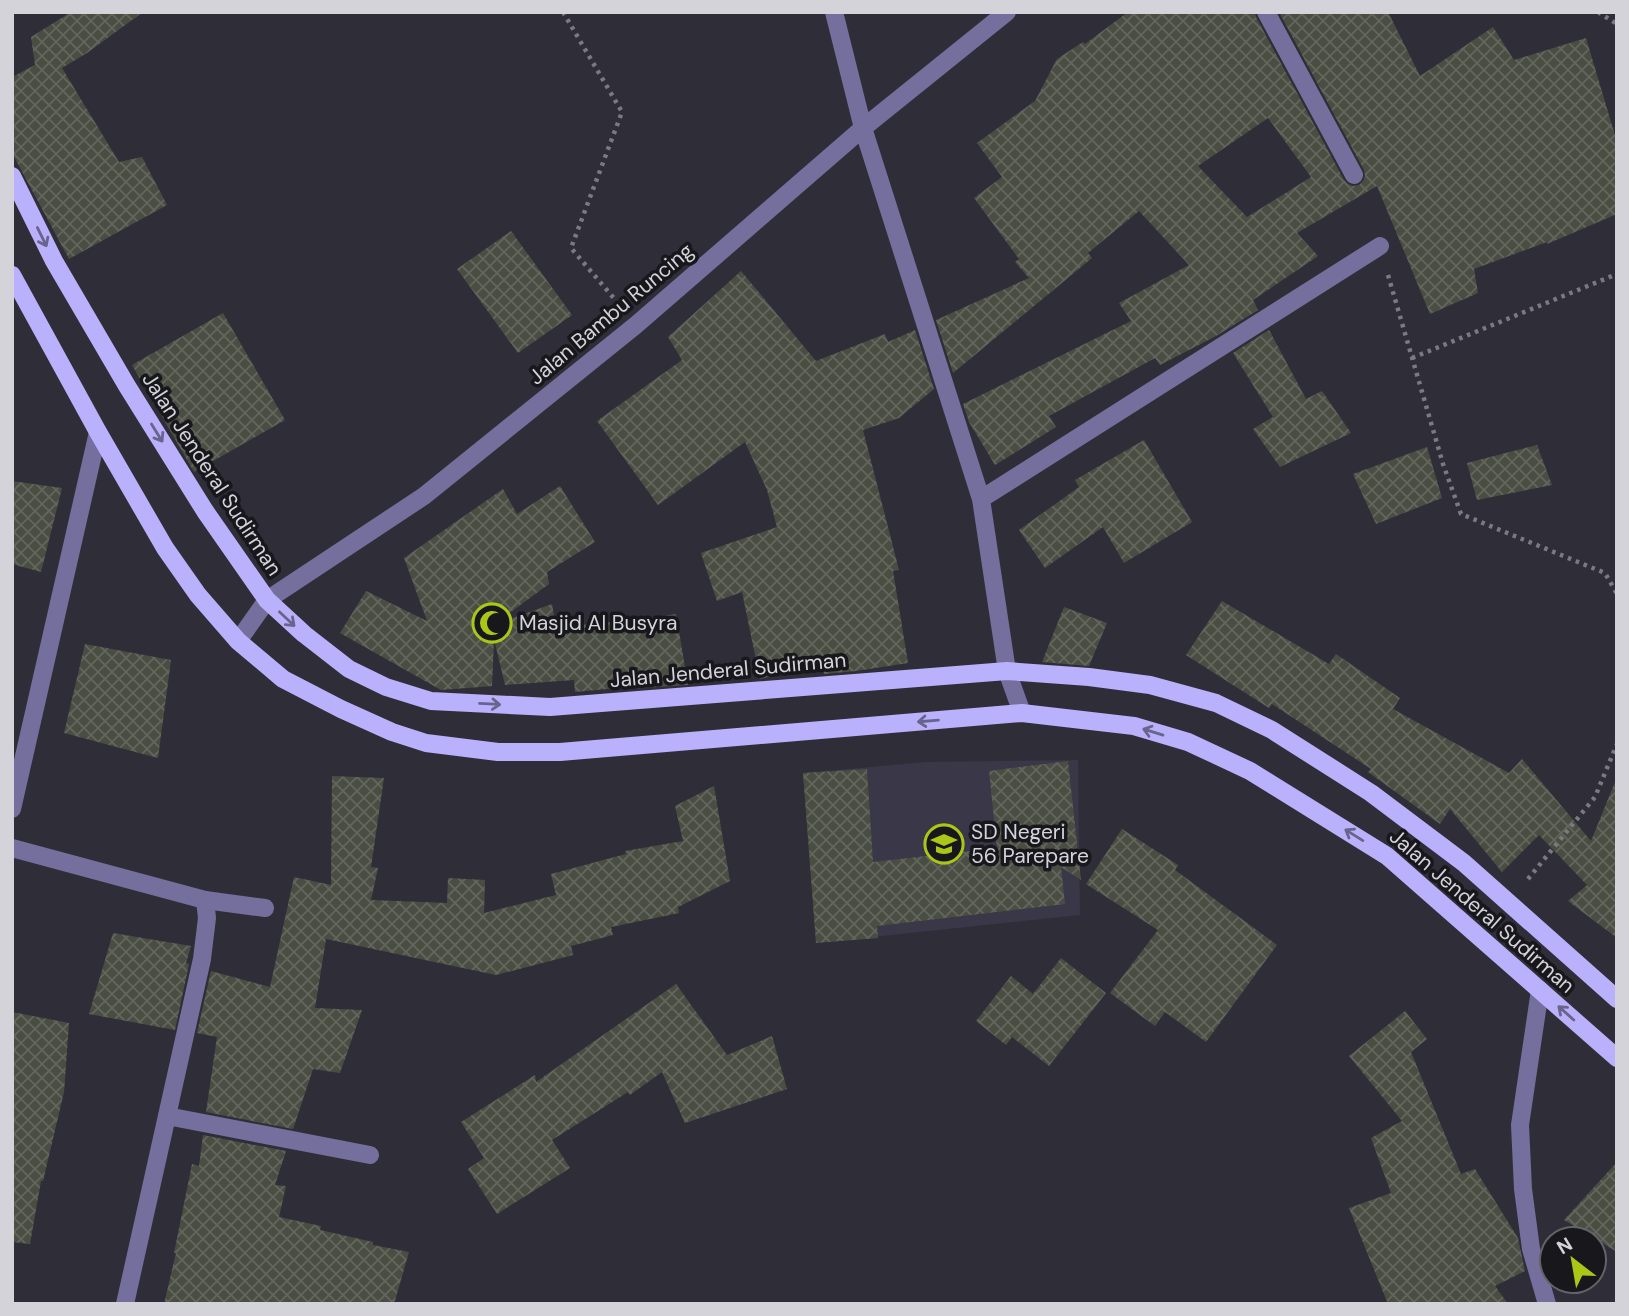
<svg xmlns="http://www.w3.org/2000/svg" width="1629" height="1316" font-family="'DM Sans',sans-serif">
<defs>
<pattern id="building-cross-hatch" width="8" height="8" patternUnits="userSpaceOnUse" patternTransform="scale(1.75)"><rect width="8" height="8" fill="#4a4d42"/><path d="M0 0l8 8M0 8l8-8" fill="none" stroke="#63665d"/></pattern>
</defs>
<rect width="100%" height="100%" fill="#2f2e38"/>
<path fill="#393748" d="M1078,760l2,155 -264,28 -13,-170 123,-11z"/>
<g fill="url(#building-cross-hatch)" fill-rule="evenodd">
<path d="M71,12h72l-56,41 -25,15 57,94 23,-5 25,48 -98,54 -57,-106v-76l23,-12 -4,-28z"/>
<path d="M1128,12h127l1,5 88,163 4,4 5,2 6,-1 4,-4 2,-5 -1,-6 -85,-158h109l32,64 73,-49 21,33 72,-22 31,104v72l-70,30v-2l-73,27 4,24 -48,21 -53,-128 -80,47 21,23 -65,44 5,10 -42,26 -56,29 -5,-7 -106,58 7,11 -61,38 -26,-43 -6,-18 168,-83 -12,-18 70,-38 -50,-54 -51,42 4,5 -139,115 -17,-53 93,-42 -14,-16 4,-3 -45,-61 28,-21 -25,-34 58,-42 22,-42 26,-17 2,2zM1268,118l43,59 -64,40 -49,-51z"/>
<path d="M511,231l61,84 -54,38 -61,-84z"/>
<path d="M741,271l75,90 69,-27 3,8 27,-12 19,59 -35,29 -36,12 36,140 -6,1 15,92 -52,8 -32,3 -2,-9 -62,14 -18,-87 -25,9 -16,-48 76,-26 -10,-37 -22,-48 -87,63 -61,-84 85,-61 -14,-23z"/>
<path d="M223,313l62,107 -91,52 -62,-107z"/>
<path d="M1269,330l37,69 16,-8 29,42 -71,34 -27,-38 20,-12 -40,-64z"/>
<path d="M1144,440l48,82 -68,41 -21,-36 -58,41 -26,-38 60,-43 -4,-7z"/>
<path d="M1537,445l15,40 -75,15 -10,-37z"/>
<path d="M1427,447l15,51 -66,26 -23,-50z"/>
<path d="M12,481l50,7 -21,84 -29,-8z"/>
<path d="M560,486l35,56 -48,30 2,12 -56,41 59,-21 4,23 88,-8 32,-5 12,71 -59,4v-2l-54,5 -1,-12 -69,5 -14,-59 -3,2 6,12 -2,46 -51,4 -101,-57 26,-42 61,30 -23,-63 99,-69 14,25z"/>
<path d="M1222,601l107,63 7,-10 64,44 -7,11 116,64 13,-14 69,82 24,-59h2v156l-49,-37 19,-16 -48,-50 -37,37 -52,-63 -10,15 -72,-52 3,-3 -99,-65 -3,4 -83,-53z"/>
<path d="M1064,607l43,16 -18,43 -47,-4z"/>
<path d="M85,644l86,16 -13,98 -94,-25z"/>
<path d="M1068,761l13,119 -20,-13 4,37 -188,22 1,12 -62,5 -13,-170 64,-4 6,93 124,-14 -8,-77z"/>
<path d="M332,776l52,2 -13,89 7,1 -7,32 76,3 1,-25 37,2 -1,33 72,-18 -5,-21 75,-20 -1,-3 58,-10 -8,-35 39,-20 16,95 -52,26 1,6 -68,14 2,8 -42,11 2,9 -77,20 -170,-36 -11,69 47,2 -22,63 -27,-4 -20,60 -87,-17 11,-75 -20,-4 14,-62 59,16 24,-110 37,8z"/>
<path d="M1122,829l56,36 -3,5 102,75 -71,97 -41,-30 -10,14 -45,-33 48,-63 -72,-46z"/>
<path d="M113,933l78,13 -5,17 3,1 -14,66 -86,-16z"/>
<path d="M1061,958l45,35 -57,73 -37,-29 -6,8 -30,-24 35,-45 22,18z"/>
<path d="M676,984l51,71 45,-19 15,53 -102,34 -23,-51 -32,23 -2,-3 -76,48 18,28 -73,46 -29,-45 16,-11 -23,-36 74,-47 1,7z"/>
<path d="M1405,1011l22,28 -16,13 50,122 14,-5 43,69 7,33 -30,15 13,18h-120l-39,-96 42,-15 -20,-55 31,-17 -53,-65z"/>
<path d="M12,1012l57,11 -5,69 -21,89h-2l-11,63 -18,-2z"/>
<path d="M203,1135l83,16 -11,34 11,1 -7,31 42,9 -1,4 53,12v3l36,7 -15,52h-230l12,-51h-2l18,-89 7,2z"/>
<path d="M1617,1162v90l-53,-32z"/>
</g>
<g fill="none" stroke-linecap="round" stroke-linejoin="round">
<g stroke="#7b7a82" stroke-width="4.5" stroke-dasharray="3.5 5" stroke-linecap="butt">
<path d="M563,12l59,100 -51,136 47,55"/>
<path d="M1598,12l19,12"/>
<path d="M1388,275l55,189 18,50 144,59 12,21"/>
<path d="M1412,358l205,-84"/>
<path d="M1528,879l67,-82 22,-53"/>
</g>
<g stroke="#756f9d" stroke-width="18">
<path d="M834,12l29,116 118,371 26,172 15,42"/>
<path d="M1266,12l88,163"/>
<path d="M981,499l399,-253"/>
<path d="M238,641l29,-41 157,-104 212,-171 227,-197 144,-116"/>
<path d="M12,809l86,-377"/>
<path d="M12,848l193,52 2,18 -5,41 -77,345"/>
<path d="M205,900l60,8"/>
<path d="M1540,990l-20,135 3,64 8,60 16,55"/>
<path d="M167,1116l203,39"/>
</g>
<g stroke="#bab1fc" stroke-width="18">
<path d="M12,176l42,85 73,125 78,125 62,89 37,34 45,35 37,18 45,14 119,6 457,-36 82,6 61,8 66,18 56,27 99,63 93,70 153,136"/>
<path d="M12,275l86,157 67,116 33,47 40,46 45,38 58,30 51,23 34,11 72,9h62l462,-39 112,13 54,16 62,29 137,85 230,202"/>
</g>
</g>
<defs><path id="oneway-shaft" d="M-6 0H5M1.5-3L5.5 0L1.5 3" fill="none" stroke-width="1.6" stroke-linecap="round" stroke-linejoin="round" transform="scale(1.75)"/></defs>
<g stroke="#68648c">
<use href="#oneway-shaft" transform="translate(42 237) rotate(64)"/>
<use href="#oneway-shaft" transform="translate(157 433) rotate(58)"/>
<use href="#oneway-shaft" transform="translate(287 619) rotate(43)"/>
<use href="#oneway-shaft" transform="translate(490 704) rotate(3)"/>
<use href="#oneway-shaft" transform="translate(928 721) rotate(175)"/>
<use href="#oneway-shaft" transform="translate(1153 732) rotate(-163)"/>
<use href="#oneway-shaft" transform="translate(1354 835) rotate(-148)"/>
<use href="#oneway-shaft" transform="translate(1566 1013) rotate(-138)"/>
</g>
<defs>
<g id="mosque-ring" transform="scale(2.0125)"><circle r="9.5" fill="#17171c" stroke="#aac717" stroke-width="1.5"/><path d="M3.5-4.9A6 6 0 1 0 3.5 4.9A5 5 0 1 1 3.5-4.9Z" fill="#aac717"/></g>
<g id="school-ring" transform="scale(2.0125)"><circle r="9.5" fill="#17171c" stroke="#aac717" stroke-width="1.5"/><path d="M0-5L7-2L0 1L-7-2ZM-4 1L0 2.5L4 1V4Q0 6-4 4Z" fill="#aac717"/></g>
</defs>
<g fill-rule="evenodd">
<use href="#mosque-ring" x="492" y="623"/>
<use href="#school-ring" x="944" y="844"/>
</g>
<g text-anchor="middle" stroke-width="7" stroke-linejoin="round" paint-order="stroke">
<g font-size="21" fill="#d4d3da" stroke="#17171c">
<text transform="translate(611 314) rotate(-40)" y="7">Jalan Bambu Runcing</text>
<text transform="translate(212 474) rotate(57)" y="7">Jalan Jenderal Sudirman</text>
<text transform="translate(728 670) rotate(-5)" y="7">Jalan Jenderal Sudirman</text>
<text transform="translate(1482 911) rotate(41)" y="7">Jalan Jenderal Sudirman</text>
</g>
<g font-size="21" fill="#d4d3da" stroke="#17171c" text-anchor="start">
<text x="519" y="630">Masjid Al Busyra</text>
<text x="971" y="839">SD Negeri<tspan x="971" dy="24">56 Parepare</tspan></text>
</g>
</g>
<rect width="1629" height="1316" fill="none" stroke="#d4d3da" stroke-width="28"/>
<g transform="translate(1573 1260) rotate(329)"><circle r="33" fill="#17171c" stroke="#636268" stroke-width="2"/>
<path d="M0-5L12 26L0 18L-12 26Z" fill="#aac717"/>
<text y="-10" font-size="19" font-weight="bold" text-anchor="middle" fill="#d4d3da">N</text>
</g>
</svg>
